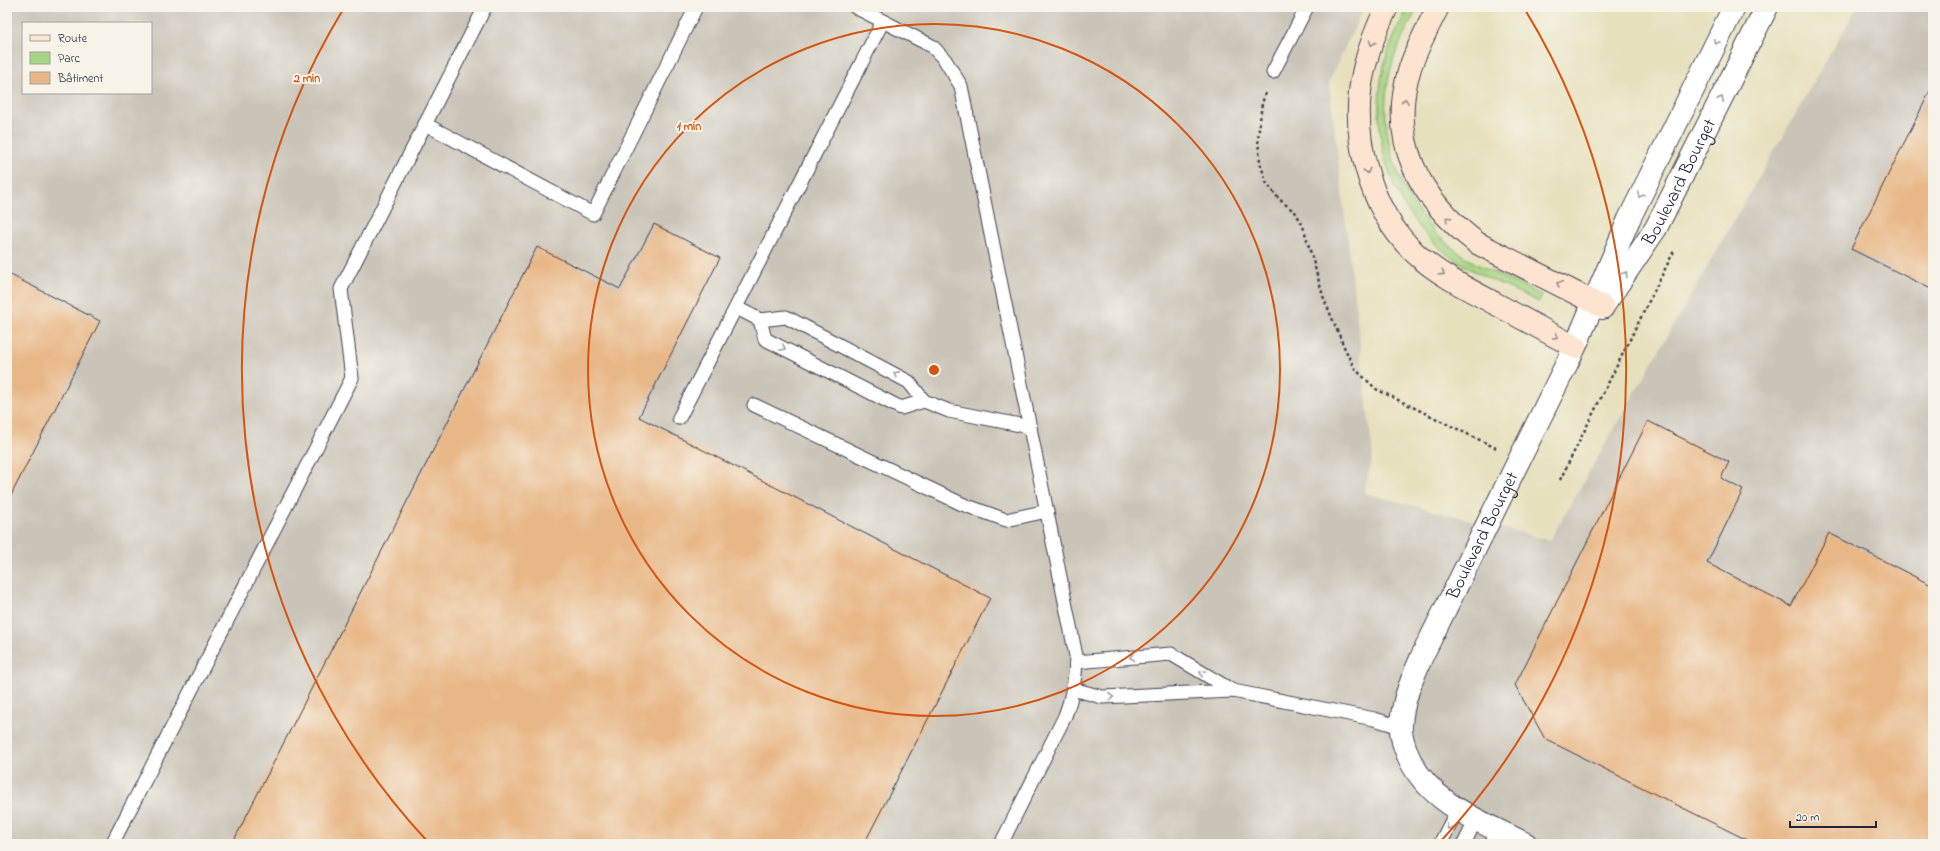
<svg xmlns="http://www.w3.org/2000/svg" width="1940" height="851" font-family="'Indie Flower',sans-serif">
<rect width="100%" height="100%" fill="#f7f3e8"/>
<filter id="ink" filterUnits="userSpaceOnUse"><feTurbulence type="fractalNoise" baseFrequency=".025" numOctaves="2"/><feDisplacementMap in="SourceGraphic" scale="8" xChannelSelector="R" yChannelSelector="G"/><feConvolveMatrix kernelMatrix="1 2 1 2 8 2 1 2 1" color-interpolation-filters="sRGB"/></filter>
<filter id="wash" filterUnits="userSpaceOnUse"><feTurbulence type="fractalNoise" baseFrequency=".012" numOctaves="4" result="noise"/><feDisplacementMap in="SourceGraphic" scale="16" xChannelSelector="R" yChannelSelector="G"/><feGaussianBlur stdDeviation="0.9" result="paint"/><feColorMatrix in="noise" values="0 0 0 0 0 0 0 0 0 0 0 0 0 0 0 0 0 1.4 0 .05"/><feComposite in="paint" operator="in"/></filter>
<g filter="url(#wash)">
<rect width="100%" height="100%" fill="#e7e0bd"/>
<path fill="#c9c3b8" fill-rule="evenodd" d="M7,7h1357l-35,75 44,374 -9,37 186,47 307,-533h76v837h-1926zM23,23h128v70h-128z"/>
<path fill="#a5d482" stroke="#647b5e" d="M1408,7h10c-10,20 -21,39 -27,61 -18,65 11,142 64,182 22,17 60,32 86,45l-2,7c-31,-15 -65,-28 -92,-48 -54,-42 -77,-113 -65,-179 4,-24 16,-47 26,-68z"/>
<g id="blocks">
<g fill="#e8b787">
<path d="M1933,85v205l-82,-41z"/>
<path d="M654,224l66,34 -81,159 351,181 -126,246h-632l305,-597 83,42z"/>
<path d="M7,273l93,48 -93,182z"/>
<path d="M1648,421l81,41 -8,16 22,12 -36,73 84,43 38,-73 104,53v82l-3,5 3,1v170h-178l-210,-105 -30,-54z"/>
</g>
</g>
</g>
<g filter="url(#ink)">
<use href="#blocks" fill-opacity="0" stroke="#403e4e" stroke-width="1"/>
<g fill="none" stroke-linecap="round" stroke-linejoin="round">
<g stroke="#403e4e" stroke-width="15">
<g id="service">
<path d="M855,7l77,39 13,14 16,26 115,570c0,21 -3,39 -11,60l-64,128"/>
<path d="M1273,72l34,-65"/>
<path d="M425,124l168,90 103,-207"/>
<path d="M737,308l23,12 26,-3 123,65 15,19 25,10 81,16"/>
<path d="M760,320l5,19 136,69 23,-7"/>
<path d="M754,405l208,99 44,16 41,-9"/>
<path d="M679,418l204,-397"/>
<path d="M1076,662l95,-8 62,37"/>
<path d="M1073,689l29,8 131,-6 141,28 27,8"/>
<path d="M112,844l240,-466 -11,-89 144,-282"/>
<path d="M1440,844l18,-35"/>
<path d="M1464,844l12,-25"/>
<path d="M1491,844l8,-14"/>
</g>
</g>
<g stroke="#403e4e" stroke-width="24">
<g id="tertiary">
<path id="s1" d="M1602,308l54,-80 111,-221"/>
<path id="s2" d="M1526,844c-43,-22 -95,-39 -117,-86 -4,-10 -9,-22 -8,-32 1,-25 11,-47 21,-70l153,-309 54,-128 105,-212"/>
</g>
</g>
<g stroke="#403e4e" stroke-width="24">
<g id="secondary">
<path d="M1387,7c-10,20 -18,41 -23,62 -15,63 4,140 52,185 23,21 52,35 80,50 26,14 53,29 79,43"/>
<path d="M1438,7c-10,20 -21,40 -28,61 -23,73 10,132 67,175l126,64"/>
</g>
</g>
<g stroke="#403e4e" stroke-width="2.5" stroke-dasharray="3 3" stroke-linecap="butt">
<path d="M1266,93l-4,10 -4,36 2,23 6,20 13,17 17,14 7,13 21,73 21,50 10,20 21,20 120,59"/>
<path d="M1560,480l114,-229"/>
</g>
<use href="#service" stroke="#fff" stroke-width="13"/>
<use href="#tertiary" stroke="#fff" stroke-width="22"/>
<use href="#secondary" stroke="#fde4d1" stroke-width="22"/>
</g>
<defs><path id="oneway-chevron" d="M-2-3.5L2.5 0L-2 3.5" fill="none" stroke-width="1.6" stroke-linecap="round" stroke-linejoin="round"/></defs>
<g stroke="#9c9ca7">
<use href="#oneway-chevron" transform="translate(1716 42) rotate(116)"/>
<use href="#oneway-chevron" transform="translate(1721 99) rotate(-64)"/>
<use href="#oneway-chevron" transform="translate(1640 195) rotate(116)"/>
<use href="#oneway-chevron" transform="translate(1625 274) rotate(-56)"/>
<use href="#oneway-chevron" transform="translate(783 348) rotate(27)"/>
<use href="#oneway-chevron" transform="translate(896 374) rotate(-152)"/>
<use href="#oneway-chevron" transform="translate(1132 657) rotate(175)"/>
<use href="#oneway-chevron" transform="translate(1202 673) rotate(-150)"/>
<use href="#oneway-chevron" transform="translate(1111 697) rotate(-3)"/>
<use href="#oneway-chevron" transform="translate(1449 827) rotate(117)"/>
</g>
<g stroke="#9a8d8e">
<use href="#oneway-chevron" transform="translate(1372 43) rotate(109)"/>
<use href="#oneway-chevron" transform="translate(1405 101) rotate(-84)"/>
<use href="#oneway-chevron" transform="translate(1367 171) rotate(77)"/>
<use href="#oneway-chevron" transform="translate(1448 219) rotate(-136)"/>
<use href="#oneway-chevron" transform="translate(1442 273) rotate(33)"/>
<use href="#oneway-chevron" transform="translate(1559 284) rotate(-153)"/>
<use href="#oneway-chevron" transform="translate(1556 336) rotate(29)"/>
</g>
</g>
<g fill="none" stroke="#d45411" stroke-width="2">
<circle cx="934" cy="370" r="346"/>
<path d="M428 842A692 692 0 0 1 344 8M1524 8A692 692 0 0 1 1440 842"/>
</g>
<g text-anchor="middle" stroke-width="4" stroke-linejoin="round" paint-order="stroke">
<g font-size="18" fill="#22223b" stroke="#f7f3e8">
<text dy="6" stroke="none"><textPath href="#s1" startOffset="148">Boulevard Bourget</textPath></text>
<text dy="6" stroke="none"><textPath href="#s2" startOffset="390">Boulevard Bourget</textPath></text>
</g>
</g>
<circle cx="934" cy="370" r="6" fill="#d45411" stroke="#f7f3e8" stroke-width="2"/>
<g font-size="12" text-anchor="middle" font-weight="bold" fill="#d45411" stroke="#f7f3e8" stroke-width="4" stroke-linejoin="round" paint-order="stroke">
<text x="307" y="82">2 min</text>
<text x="689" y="130">1 min</text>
</g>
<rect width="1940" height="851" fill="none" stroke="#f7f3e8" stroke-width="24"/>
<rect x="22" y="22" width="130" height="72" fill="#f7f3e8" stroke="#a29fa3"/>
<rect x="30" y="35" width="20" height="6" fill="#fde4d1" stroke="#a29fa3"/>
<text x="58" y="42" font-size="12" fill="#22223b">Route</text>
<rect x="30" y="52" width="20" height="12" fill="#a5d482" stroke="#a29fa3"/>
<text x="58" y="62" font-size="12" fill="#22223b">Parc</text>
<rect x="30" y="72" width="20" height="12" fill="#e8b787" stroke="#a29fa3"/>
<text x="58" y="82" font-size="12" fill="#22223b">Bâtiment</text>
<path d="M1790 821v6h86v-6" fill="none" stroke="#22223b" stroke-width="2"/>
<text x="1796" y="821" font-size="12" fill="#22223b" stroke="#f7f3e8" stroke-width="3" paint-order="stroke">20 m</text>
</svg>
